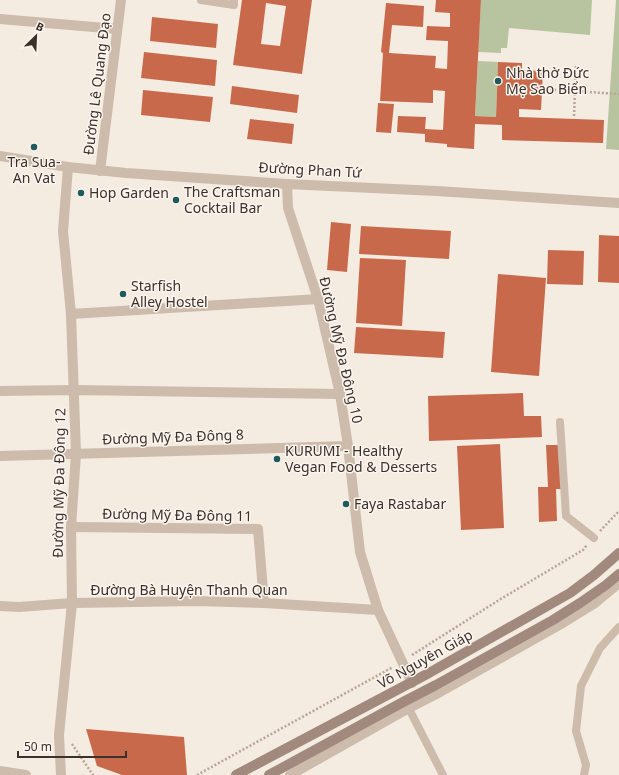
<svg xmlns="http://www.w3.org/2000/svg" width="619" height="775" font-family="'Noto Sans',sans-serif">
<rect width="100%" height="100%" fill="#f4ebe1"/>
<g fill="#b8c4a0">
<path d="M481,0h111l-2,35 -81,-7 -2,20h-6v5l-23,-1z"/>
<path d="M616,0h3v150l-13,-1z"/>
<path d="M478,61l20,1 -2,55 -21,-1z"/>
</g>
<g fill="#c8694b" fill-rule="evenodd">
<path d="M242,0h70l-10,74 -69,-9zM266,3l20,3 -6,40 -19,-2z"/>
<path d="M436,0h45l-6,116 21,1 2,-55 24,1v7l21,1 -2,39 -22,-1v8l85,3 -1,23 -101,-3v-15l-27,-1 -1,25 -27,-2v-3l-22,-2v-8l-28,-2 1,-16 28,1 -1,12 18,1 2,-39 -12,-1v13l-53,-2 3,-48 -2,-1 5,-49 38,3 -1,21 -31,-2 -3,28 47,3 -1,12 12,1 1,-28 -22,-1 1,-14 23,1v-14l-15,-1z"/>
<path d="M152,17l66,7 -2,24 -66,-7z"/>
<path d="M144,52l73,8 -2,26 -74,-8z"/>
<path d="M232,86l67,9 -2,18 -67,-9z"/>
<path d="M143,90l70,7 -3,25 -69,-7z"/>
<path d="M378,103l16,1 -3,29 -15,-1z"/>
<path d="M250,119l44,5 -2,20 -45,-5z"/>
<path d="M331,222l20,2 -4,48 -20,-2z"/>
<path d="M361,226l90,5 -2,28 -90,-5z"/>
<path d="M599,235l20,1v47l-21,-1z"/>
<path d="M548,250l36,1 -1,34 -36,-1z"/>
<path d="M360,258l46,2 -4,66 -46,-3z"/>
<path d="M498,274l48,4 -7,98 -48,-4z"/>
<path d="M356,327l89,5 -2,26 -89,-5z"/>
<path d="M523,393l1,23h17l1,21 -113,4 -1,-45z"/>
<path d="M500,444l4,84 -43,2 -4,-84z"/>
<path d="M546,445h14l2,44h-6l1,32 -18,1 -1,-35h10z"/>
<path d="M86,729l98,8 3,38h-65l-25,-9z"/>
</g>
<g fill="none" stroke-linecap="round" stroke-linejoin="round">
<g stroke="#b9a596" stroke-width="2.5" stroke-dasharray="2 2" stroke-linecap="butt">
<path d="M542,89l77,5"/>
<path d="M574,116l2,-51"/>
<path d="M600,531l19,-20"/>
<path d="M412,655l87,-55 84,-50 4,-5"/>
<path d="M72,744l21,31"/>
<path d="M197,775l196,-108"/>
</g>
<g stroke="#cdbbac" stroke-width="8">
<path d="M201,0l33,5v-5"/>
<path d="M560,422l6,94 28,22"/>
<path d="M406,703l37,72"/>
<path d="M584,775l2,-10 -10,-34 5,-45 19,-38 19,-21"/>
</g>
<path stroke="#cdbbac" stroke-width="10" d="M290,775l119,-67 31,-16 121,-68 34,-21 24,-20"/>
<g stroke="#cdbbac" stroke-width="10">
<path d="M0,19l117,10"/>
<path d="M68,167l-5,64 8,83 5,140 -5,73 1,76 124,-2 68,2 114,7"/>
<path d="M100,171l21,-171"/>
<path d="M287,184l1,24 30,91 22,95 8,52 12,106 18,58 34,73"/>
<path d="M71,314l247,-15"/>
<path d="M0,391l74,-1 266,4"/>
<path d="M0,456l348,-10"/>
<path d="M71,527l187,2 6,74"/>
<path d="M0,771l26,4"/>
</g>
<g stroke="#cdbbac" stroke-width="10">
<path d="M0,156l68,11 58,6 161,11 150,7 182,12"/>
<path d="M0,606l19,1 53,-4 -13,132 2,40"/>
</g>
<g stroke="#a18a7d" stroke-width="10">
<path d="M236,775l193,-102 141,-80 24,-18 25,-22"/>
<path d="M269,775l136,-74 31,-16 117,-65 27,-17 26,-18 13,-11"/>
</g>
</g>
<g fill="#1f5a5e" stroke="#fbf5ee" stroke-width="1.5">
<circle cx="498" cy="81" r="4"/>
<circle cx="34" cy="147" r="4"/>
<circle cx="81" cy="193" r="4"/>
<circle cx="176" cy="200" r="4"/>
<circle cx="123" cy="294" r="4"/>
<circle cx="277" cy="459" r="4"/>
<circle cx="346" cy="504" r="4"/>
</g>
<g text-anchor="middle" stroke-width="3" stroke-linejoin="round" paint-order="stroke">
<g font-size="14" fill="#3b302b" stroke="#fbf5ee" text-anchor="start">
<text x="506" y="78">Nhà thờ Đức<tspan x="506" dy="16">Mẹ Sao Biển</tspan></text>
<text x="34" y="167" text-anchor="middle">Tra Sua-<tspan x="34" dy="16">An Vat</tspan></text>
<text x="184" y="197">The Craftsman<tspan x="184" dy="16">Cocktail Bar</tspan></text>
<text x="89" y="198">Hop Garden</text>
<text x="131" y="291">Starfish<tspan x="131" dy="16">Alley Hostel</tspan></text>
<text x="285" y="456">KURUMI - Healthy<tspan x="285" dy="16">Vegan Food &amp; Desserts</tspan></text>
<text x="354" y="509">Faya Rastabar</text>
</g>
<g font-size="14" fill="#3b302b" stroke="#fbf5ee">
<text transform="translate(97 84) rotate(-83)" y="5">Đường Lê Quang Đạo</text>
<text transform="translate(310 170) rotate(3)" y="5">Đường Phan Tứ</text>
<text transform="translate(341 350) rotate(77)" y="5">Đường Mỹ Đa Đông 10</text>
<text transform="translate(173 437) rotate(-2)" y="5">Đường Mỹ Đa Đông 8</text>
<text transform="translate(59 483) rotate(-89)" y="5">Đường Mỹ Đa Đông 12</text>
<text transform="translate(177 515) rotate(1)" y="5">Đường Mỹ Đa Đông 11</text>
<text x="189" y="595">Đường Bà Huyện Thanh Quan</text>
<text transform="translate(425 659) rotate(-29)" y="5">Võ Nguyên Giáp</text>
</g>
</g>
<g transform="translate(36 36) rotate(24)" stroke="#fbf5ee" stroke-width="3" paint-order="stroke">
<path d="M0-3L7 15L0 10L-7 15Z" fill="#3b302b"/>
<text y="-6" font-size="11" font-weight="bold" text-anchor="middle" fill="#3b302b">B</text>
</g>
<path d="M18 751v6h108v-6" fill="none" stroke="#3b302b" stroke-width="2"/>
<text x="24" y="751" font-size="12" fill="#3b302b" stroke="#fbf5ee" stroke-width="3" paint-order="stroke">50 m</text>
</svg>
